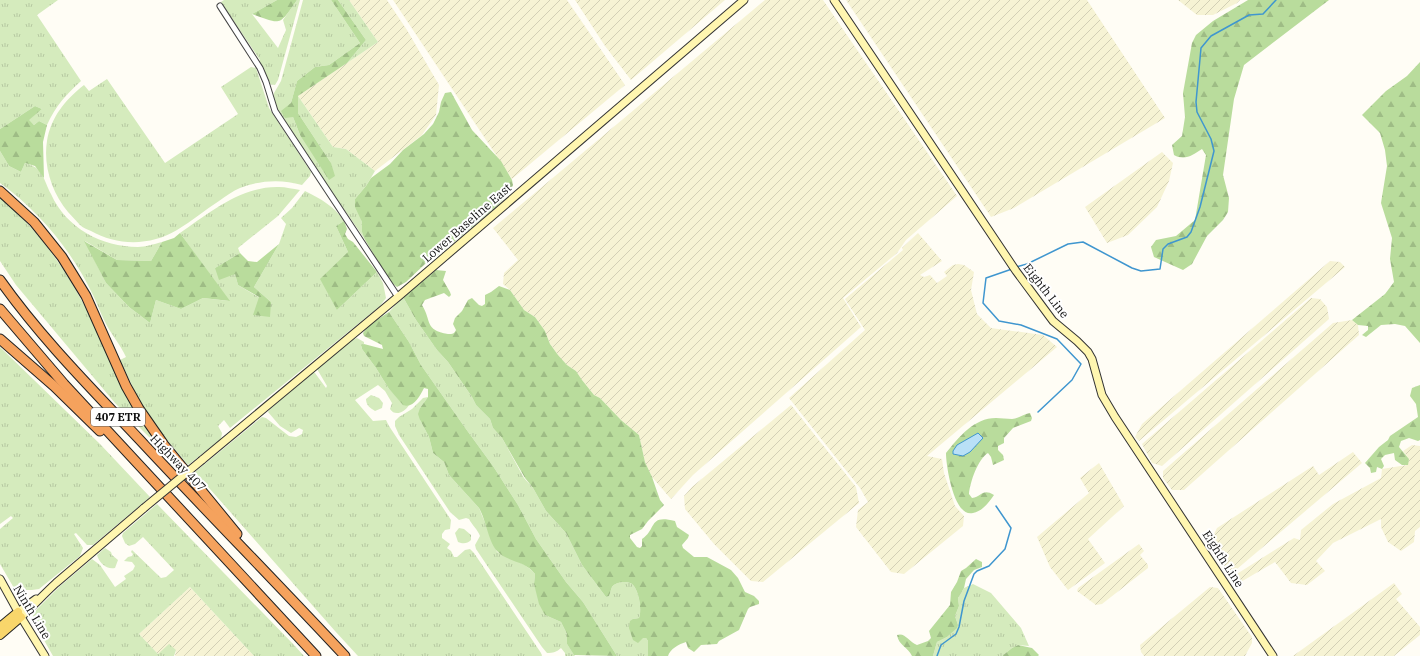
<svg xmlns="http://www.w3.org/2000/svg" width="1420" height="656" font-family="'IBM Plex Serif',serif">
<defs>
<pattern id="farmland-furrows" width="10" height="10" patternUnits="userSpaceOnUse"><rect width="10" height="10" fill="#f6f3d4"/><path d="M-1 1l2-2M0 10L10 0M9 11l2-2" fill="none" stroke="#d2cfb5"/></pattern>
<pattern id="grass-tufts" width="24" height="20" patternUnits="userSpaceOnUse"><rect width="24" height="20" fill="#d5ebbd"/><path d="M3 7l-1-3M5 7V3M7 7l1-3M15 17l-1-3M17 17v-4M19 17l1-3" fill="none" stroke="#b6c8a1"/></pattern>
<pattern id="forest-firs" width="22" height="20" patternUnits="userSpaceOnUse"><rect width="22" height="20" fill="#b9dc9c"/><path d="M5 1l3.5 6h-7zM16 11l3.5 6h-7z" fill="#9ebc85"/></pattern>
</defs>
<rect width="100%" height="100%" fill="#fffdf5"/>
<g fill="url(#farmland-furrows)">
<path d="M349,0h38l20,30 32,55 -3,30 -14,20 -47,36 -29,-22 -13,-2 -35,-51 80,-54z"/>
<path d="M393,0h174l58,85 -113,94z"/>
<path d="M575,0h150l-94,80 -26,-34z"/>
<path d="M765,0h58l134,196 -51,44 -9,13 -54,45 18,29 -168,148 -22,24 -19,-22 -7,-15 -6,-27 -18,-15 -21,-22 -6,-3 -12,-15 -6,-9 -9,-6 -9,-10 -8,-11 -5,-13 -10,-14 -11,-7 -14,-20 -7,-6 1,-11 14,-13 -25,-32z"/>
<path d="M846,0h241l78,118 -151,90 -23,9z"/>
<path d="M1178,0h62l-3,3 -24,12h-16z"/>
<path d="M1162,152l11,11 -4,18 -12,26 -29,28 -21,8 -22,-36z"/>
<path d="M918,233l24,28 -22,14 4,2 6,-2 7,8 10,-7 -3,-4 9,-7 5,-1 6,1 10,7 -3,18 6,24 14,14 52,7 14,12 -130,109 15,3 2,14 11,33 9,10 -1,10 -59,48 -13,-2 -35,-45 2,-17 10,-8 -8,-14 -71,-90 76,-68 -20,-31 58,-49 -1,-2z"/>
<path d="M1330,261l10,1 5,5 -206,174 -4,-4 7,-13z"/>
<path d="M1311,298l9,1 7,8 2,12 -167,147 -10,-3 -10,-19z"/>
<path d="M1352,320l6,5 1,10 -175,155h-12l-9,-12v-7l170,-148z"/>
<path d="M791,405l65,82 3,16 -96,79 -12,-1 -37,-37 -29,-35 -1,-13 8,-9z"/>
<path d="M1412,445l8,1v81l-5,4 -1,11 -13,9 -13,-9 -7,-15v-8l-48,24 -17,18 9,10 -18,14 -16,-2 -16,-21 -36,21 -7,-6 62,-39 6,2 1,-10 32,-26 48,-26 1,-9 25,-4 2,-6 -6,-8z"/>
<path d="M1353,452l9,11 -132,112 -21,-31 8,-16 96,-62 6,9z"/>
<path d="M1099,463l25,43 -36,33 17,24 -37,27 -18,-23 -13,-30 52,-44 -9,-15z"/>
<path d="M1139,544l5,7 -4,4 8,10v3l-46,36 -6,1 -19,-14 1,-3z"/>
<path d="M1394,583l8,11 -6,5 24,28v8l-26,21h-101z"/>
<path d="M190,587l64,69h-79l1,-6 -18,4 -19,-20z"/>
<path d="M1210,587l8,1 34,49v6l-7,13h-101l-3,-4 -1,-7z"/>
</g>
<g fill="url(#grass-tufts)">
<path d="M0,0h58l-21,15 44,66c-15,14 -25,24 -34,44l-8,-4 -5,4 -6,-5 14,-11 -7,-3 -35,23z"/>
<path d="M224,0h53l-25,14 26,34 8,-18 -3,-10 14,-20h3l-22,80 -3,5 -7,-1 -3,-10 -6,-12 1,-2 -39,-58z"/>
<path d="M303,0h28l29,43 -31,22 -14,2 -18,14 -6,22 2,14 7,18 31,28 -33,-50v-17l35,51 13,2 29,22 -9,15 -11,13 7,23v10l2,6 -78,-112 -11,-20 -2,-8 1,-5 7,-12z"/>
<path d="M338,0h11l29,42 -31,21 19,-23z"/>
<path d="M251,67l5,1 13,40 42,64 -1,4 -8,9c-20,-6 -42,-5 -62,3 -7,3 -14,8 -21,13 -14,9 -27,20 -42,29 -26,16 -60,16 -86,1 -4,-2 -8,-3 -11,-6 -4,-4 -8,-9 -12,-13 -16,-19 -25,-46 -21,-71 4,-24 18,-41 37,-56l5,6 18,-12 58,84 73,-49 -17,-27z"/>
<path d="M0,151l9,15 12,6 4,-9c19,5 18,16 26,31 15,34 51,53 87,53 7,0 16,-3 24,-5l-11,19 -34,-1 -32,-19 21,42 23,24 21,16 6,-23 25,9 22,-11 26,3 -49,-68c29,-20 61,-47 99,-46 7,0 14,2 21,3l-22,26 -40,32 2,5 -25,15 20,6 3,11 22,13 11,4 -17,-15 25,-43 7,-20 -5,-6 11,-10 13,-17c16,8 29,15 39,30l-8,5 12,26 -11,58 40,-38 6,11 3,15 -6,8 -150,122 -6,-8 -6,6 4,7 -1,6 -33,26 -30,-36 -18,-27 -20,-42 6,-3c-6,-13 -16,-24 -22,-37 -4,-8 -7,-17 -11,-25 -21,-44 -54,-84 -93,-112z"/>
<path d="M0,198c35,28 62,66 83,105 17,31 29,65 46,96 6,13 15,24 22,36l-1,3 -35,-35 -99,-118 -16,-24z"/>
<path d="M403,297l13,23 21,30 11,12 24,35 4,8 14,14 3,9 9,10 22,40 9,10 13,23 20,22 16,32 24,32 3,-1c1,-2 2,-7 3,-9 4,-5 16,-7 21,-2 6,6 9,25 6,33l-6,1 10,19h3l2,3v15h-31l-34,-54 -17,-20 -30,-43 -18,-34 -25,-39 -27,-37 -45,-64 -12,-23 -20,-30z"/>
<path d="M357,338l7,4v2l-3,2 1,3 14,19 13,21 14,15 6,1c-4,7 -14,12 -19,4l2,-6 -7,-12 -7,-6 -23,15 18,21 13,-1 3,6 62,94 -1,9 -5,1 -3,4v4l8,6 -3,4 4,3 3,6h3l8,-7 5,-1 4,4 67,100 1,3h-184l-23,-25 -140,-159 67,-55 4,1 23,18 7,1 6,-3 1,-4 -4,-2 -8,5 -11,-7 -12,-14 2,-3 43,-37 2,1 11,15 1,-2 -10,-17 35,-29z"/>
<path d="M0,347l100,97 50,53 -57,48h-6l-11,-12 -2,1 9,14 -3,8 -41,33 -7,1h-11l-7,-2 -14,-24v-35l13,-11 -2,-2 -11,8z"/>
<path d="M371,395l8,3 4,5 -1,5 -7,3c-5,-3 -9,-6 -9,-12z"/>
<path d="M428,397l-8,11v12l9,17 4,16 11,9 5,13 30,33 18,44c12,6 31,12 38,22l-1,10 11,31 16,7 6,12v10l8,12h-10v-3l-4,-5c-4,4 -8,5 -14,5l-5,-6 -66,-98 -1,-4 5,-9c-2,-6 -8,-11 -11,-17l-3,-1 -7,2 -9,-8 -51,-77 -4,-9v-5l4,-4 13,-8 11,-11z"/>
<path d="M157,504l137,141 10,11h-50l-64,-69 -51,47 19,20 11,-10 7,6 -2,6h-121l-17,-30 -3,-11 4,-6 22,-22 33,-28 8,6 15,22 11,-8 -2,-3 9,-6 2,-4 -3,-4 -8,-1 4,-4 4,-1 1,-2 -2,-2 1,-2 29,28 5,-1 8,-7 -31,-33 -8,7 -6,2 -4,-3 -3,-7 1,-3z"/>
<path d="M459,528l5,1 7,6v5c-4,4 -8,4 -13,2l-3,-9z"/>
<path d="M105,548l6,4 1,3 6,5 -3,8c-8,2 -16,-5 -18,-13z"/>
<path d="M973,584l18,9 30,35 8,18 -11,-1 -6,3 -10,8h-69l4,-14 10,-5 11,-12 -3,-9 4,-10 -1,-8 6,-10z"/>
</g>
<g fill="url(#forest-firs)">
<path d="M277,0h20c-18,26 -15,25 -45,14z"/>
<path d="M331,0h7l28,40 -19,23 -49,33v17l33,50 4,13 -6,4 -29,-45 -7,-18 -8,1 -4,-7 10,-8 6,-22 18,-14 14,-2 31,-22z"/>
<path d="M1248,0h81l-85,65 -10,34 -11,76 6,23 -1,14 -5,8 -16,16 -15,28 -9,6 -29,-13 -3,-10 5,-7 20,-4 19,-16 11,-65 -4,-6c-9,6 -17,12 -28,6l-2,-10 10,-9 3,-19 -2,-24 9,-50 4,-8 17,-14z"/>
<path d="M1420,62v281l-15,-17 -10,-2 -14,1 -15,12 -4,-2 6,-5v-4l-10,-1 -6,-5 33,-26 9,-12 -4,-23 2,-21 -11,-35 6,-37 -2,-16 -5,-17 -18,-18 24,-24 21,-15z"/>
<path d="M451,92l21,38 29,31 11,19 1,5 -4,8 -11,12 -56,47 -17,12 -19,18 -9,5 -8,-7 -25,-42 -2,-6v-10l-7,-15v-8l11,-13 5,-8 19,-14 13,-14 21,-16 9,-10 6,-12 2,-10 4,-9z"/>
<path d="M35,106l7,3 -13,11 5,5 5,-4 8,4 -4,17 1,36 -9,-12 -10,-3 -4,9 -12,-6 -9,-15v-22z"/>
<path d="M344,221l3,8 -2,5 3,5 5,3 24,30 -40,38 -17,-31 28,-27 -12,-26z"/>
<path d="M180,233l50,68 -27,-3 -22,11 -25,-9 -6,23 -21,-16 -23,-24 -22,-42 33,19 34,1 11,-19 12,-4z"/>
<path d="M279,244l-25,43 17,15 -1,15 -17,-2 6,-18 -21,-12 -3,-11 -16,6 -4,-12 25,-15 8,8 9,1z"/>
<path d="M436,270l10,1 -3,9 7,12 1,3 -2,2 -5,-4 -19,7 -3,5c10,16 2,25 26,29 5,0 6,0 8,-4l-3,-6 2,-6 7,-7 6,-11 4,-2 7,7 3,1 3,-2v-9l6,-3 8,-6 11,4 14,20 11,7 10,14 5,13 8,11 9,10 9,6 6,9 12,15 6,3 21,22 18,15 6,27 7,15 8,23 4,5 -16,16 -6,8 -12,6v3l7,9 3,1 2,-2v-7c15,-10 6,-25 33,-18l2,6 12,8 -1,3 -6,7 1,3 11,9h13l24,13 7,8 7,14 9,4 5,5v3l-9,3 -2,2 -9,21 -20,11 -2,3 -16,1 -7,7 -6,-4 -2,-6c-7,2 -16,7 -18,14h-20v-15l-2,-3h-3l-5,5 -5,-3 -4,-12 1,-7 3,-2 6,-1c3,-8 0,-27 -6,-33 -5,-5 -17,-3 -21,2 -1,2 -2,7 -3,9l-3,1 -24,-32 -16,-32 -20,-22 -13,-23 -8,-10 -23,-40 -9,-10 -3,-9 -14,-14 -4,-8 -24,-35 -11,-12 -21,-30 -13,-23 3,-6 17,-10z"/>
<path d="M389,312l20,30 12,23 45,64 27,37 25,39 18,34 30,43 17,20 34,54 -43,-1 -7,-11v-10l-6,-12 -16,-7 -6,-11 -5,-20 1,-10c-9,-13 -27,-12 -37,-22 -9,-8 -12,-32 -19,-44l-30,-33 -5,-13 -11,-9 -4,-16 -9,-17 -2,-6 2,-6 8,-11v-8l-4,-1c-4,8 -11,21 -21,17l-14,-16 -13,-21 -14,-19 -1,-4 3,-1 19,5 -1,-4 -18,-9 -1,-3 6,-8z"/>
<path d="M1420,385v55l-2,1 -9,-3 -8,3 -2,6 10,12 -1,6h-6l-7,-5 -1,-7 -9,2 -4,4 3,7 -2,3 -5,-2 -1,5 -5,1 -1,-5 -5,-5 14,-16 9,-7 2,-4 28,-19 -2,-13 -6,-8 2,-8z"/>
<path d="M1030,413l2,5 -1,3 -18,7 -9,10v5l-6,3v4l5,5 1,5 -11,5 -2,-8 -3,-4c-10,6 -18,29 -19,41l3,4c10,-1 10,-10 22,-3 -5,7 -11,16 -21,18 -19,5 -27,-47 -27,-60 13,-16 28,-35 50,-35 5,0 11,1 16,1 6,0 11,-5 18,-6z"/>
<path d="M976,559l6,3v5l-8,3 -8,9 -2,9 -6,10 1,8 -4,10 3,9 -1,3 -10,9 -10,5 -4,14h-21c-4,-9 -13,-10 -15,-21 8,-3 12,7 20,10l11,-4 3,-3 -2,-7 21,-26 1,-13 6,-10 4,-11 5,-3z"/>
<path d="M1018,645l14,3 7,7 -1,1h-36l10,-8z"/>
</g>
<path fill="#b9e0f7" stroke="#3f96cf" d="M978,433l5,5 -13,14 -7,4 -10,-2v-3l4,-6z"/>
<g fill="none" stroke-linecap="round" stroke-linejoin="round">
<g stroke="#3f96cf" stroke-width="1.5">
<path d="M1016,267l11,-3 41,-20 15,-2 49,26 9,3 19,-2 3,-20 5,-5 19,-7 4,-5 9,-25 14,-56 -3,-12 -14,-27 -1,-10 5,-54 10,-12 38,-21 14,-1 13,-14"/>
<path d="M1012,269l-26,9 -3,25 16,18 22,4 36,14 24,25 -9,16 -34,32"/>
<path d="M937,656l4,-11 15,-11 3,-7 5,-26 10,-27 3,-3 12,-5 16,-17 6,-21 -15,-22"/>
</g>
<g stroke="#444" stroke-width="7">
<path id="street" d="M220,6l40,62 6,14 9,29 123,186"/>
</g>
<g stroke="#333" stroke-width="9">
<g id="secondary">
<path d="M834,0l182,271 37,50 24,20 11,11 4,7 10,36 13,22 158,239"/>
<path d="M202,460l197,-164 345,-296"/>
<path d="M0,579l21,38 24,39"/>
<path d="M18,612l18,-13"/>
<path d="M21,617c12,-11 23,-23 35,-34l88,-75"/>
</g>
</g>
<g stroke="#222" stroke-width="10">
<g id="primary">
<path d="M0,627l18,-15"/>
<path d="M0,635l21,-18"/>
</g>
</g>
<g stroke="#222" stroke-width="11">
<g id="highway">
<path d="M0,191l34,31 28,35 24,39 40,90 13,23 25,36 73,89"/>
<path d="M0,280c41,58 91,108 139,159 68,73 138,144 206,217"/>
<path d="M0,309l64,75 252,272"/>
<path d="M0,339l54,47 46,45"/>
</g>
</g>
<use href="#street" stroke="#fff" stroke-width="5"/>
<use href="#secondary" stroke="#fff6b0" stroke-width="7"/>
<use href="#primary" stroke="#f9d66b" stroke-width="8"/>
<use href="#highway" stroke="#f5a25d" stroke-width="9"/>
<g stroke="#333" stroke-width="9" stroke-linecap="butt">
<path id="secondary-bridge" d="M144,508l58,-48"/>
</g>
<use href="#secondary-bridge" stroke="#fff6b0" stroke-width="7"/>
</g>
<g text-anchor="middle" stroke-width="4" stroke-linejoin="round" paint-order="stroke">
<rect fill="#fff" stroke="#585858" stroke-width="1" x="91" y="408" width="54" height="18" rx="3"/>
<g font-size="11" font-weight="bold" fill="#111">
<text x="118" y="421">407 ETR</text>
</g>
<g font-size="12" fill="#111" stroke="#fff">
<text transform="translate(467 223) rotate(-41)" y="4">Lower Baseline East</text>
<text transform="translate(1046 291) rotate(52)" y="4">Eighth Line</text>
<text transform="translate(178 463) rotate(46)" y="4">Highway 407</text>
<text transform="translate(1223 559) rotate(57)" y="4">Eighth Line</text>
<text transform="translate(32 612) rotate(59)" y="4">Ninth Line</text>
</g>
</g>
</svg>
